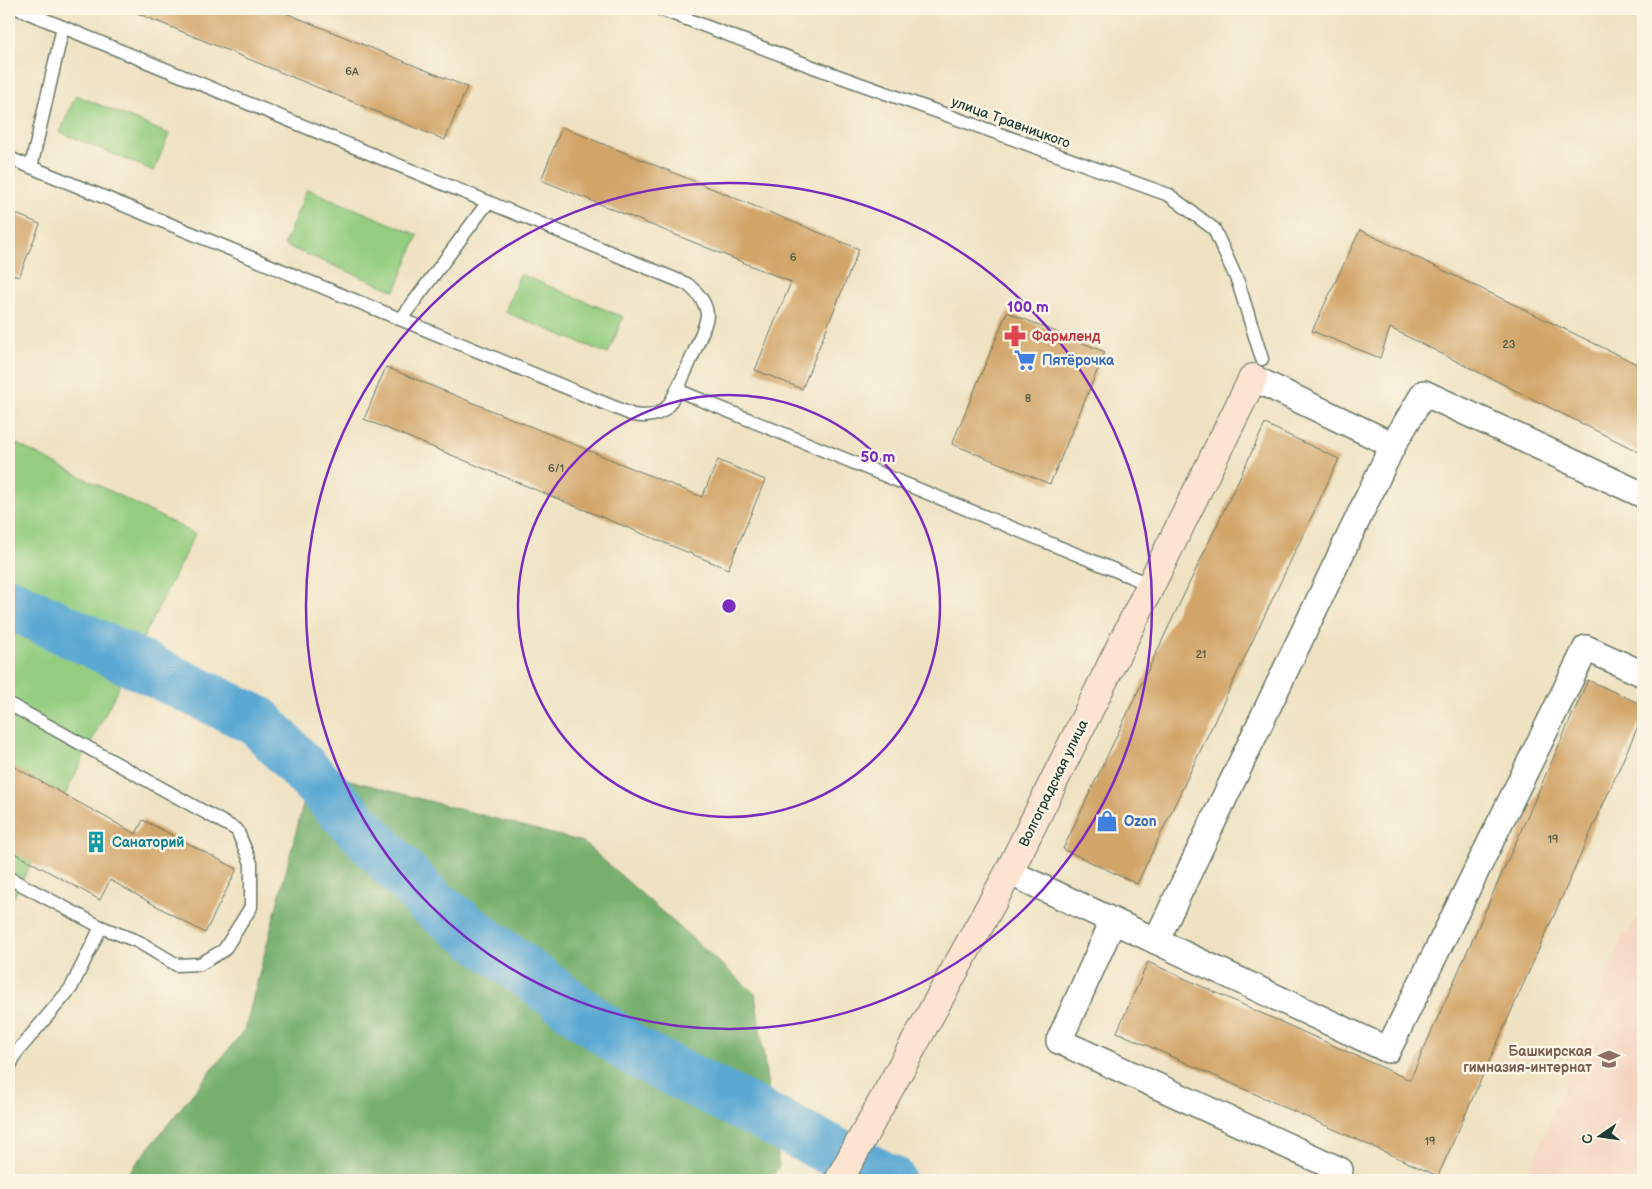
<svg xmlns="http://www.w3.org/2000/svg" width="1652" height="1189" font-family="'Balsamiq Sans',sans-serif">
<rect width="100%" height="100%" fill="#fcf5e5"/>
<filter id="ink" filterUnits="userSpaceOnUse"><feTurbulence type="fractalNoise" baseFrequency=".02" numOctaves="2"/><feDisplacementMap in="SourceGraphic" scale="10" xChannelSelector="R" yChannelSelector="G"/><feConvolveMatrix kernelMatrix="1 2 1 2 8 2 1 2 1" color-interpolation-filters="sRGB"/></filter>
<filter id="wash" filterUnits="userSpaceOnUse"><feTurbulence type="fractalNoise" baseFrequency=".0096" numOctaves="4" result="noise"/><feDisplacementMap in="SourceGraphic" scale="20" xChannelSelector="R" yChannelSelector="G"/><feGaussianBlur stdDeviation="1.12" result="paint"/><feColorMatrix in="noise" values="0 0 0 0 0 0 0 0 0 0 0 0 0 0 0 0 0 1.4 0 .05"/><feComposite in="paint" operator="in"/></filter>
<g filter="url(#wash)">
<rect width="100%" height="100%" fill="#efe2c2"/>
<path fill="#f4d3c0" d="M1643,912v268h-117l97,-243z"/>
<g fill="#94cd80" stroke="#5a855a">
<path d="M76,95l93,39 -15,37 -94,-39z"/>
<path d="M307,189l111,46 -23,56 -111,-46z"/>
<path d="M520,274l103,43 -15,37 -103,-42z"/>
<path d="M9,440l186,94 -186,373z"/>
</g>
<path fill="#77b06e" stroke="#4b7651" d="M312,770l271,72 172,152 24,172 -8,14h-648l122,-151z"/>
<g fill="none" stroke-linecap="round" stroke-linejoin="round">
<path stroke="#5aa8d3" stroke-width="51" d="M9,603l249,118 171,180 206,151 255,128"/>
</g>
<g id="blocks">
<g fill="#d1a468">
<path d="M127,9h149l191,78 -22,53z"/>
<path d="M562,127l297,122 -57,140 -47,-19 36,-88 -250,-102z"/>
<path d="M9,211l31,13 -21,53 -10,-4z"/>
<path d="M1360,230l283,137v87l-253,-126 -10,30 -68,-27z"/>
<path d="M1007,312l98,40 -55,132 -98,-40z"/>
<path d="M386,367l316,130 16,-37 47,20 -37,89 -364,-150z"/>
<path d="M1265,424l74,35 -202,425 -74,-35z"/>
<path d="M1588,680l55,25v10l-205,461 -321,-144 31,-70 262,118z"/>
<path d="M9,764l127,70 7,-14 94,49 -32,64 -95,-53 -10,20 -91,-50z"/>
</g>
</g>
</g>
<g filter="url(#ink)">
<use href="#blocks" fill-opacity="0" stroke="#687766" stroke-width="1"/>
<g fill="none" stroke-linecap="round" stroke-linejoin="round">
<g stroke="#687766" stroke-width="15">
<g id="lane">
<path d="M660,9l156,59 353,127 45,34 24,53 24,77"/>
<path d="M9,158l624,257c12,2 24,2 33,-7 8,-7 40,-81 41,-92 0,-14 -10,-24 -20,-32l-668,-275"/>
<path d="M31,167l32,-140"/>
<path d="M401,319l87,-117"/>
<path d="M677,390l474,195"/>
<path d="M9,704l228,126 14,33v44l-27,43 -24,14 -23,1 -38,-23 -38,-15 -92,-49"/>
<path d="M9,1068l7,-15 55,-65 30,-61"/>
</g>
</g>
<g stroke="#687766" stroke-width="28">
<g id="street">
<path d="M1253,378l140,67 31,-52 219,102"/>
<path d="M1009,872l379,178 198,-402 57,26"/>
<path d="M1113,921l-54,120 281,129"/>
<path d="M1156,941l237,-496"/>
</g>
</g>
<g stroke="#687766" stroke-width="30">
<path id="secondary" d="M839,1180l170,-308 244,-494"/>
</g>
<use href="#lane" stroke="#fff" stroke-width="12"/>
<use href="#street" stroke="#fff" stroke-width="25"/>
<use href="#secondary" stroke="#fde4d1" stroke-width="28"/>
</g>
</g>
<g fill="none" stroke="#7b2cbf" stroke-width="2.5">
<circle cx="729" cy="606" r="211"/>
<circle cx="729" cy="606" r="423"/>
</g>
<defs>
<g id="pharmacy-bare" transform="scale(1.725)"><path d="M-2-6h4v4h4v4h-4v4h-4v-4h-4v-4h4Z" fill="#e0444e" stroke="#fcf5e5" stroke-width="2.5" paint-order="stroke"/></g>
<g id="supermarket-bare" transform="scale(1.725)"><path d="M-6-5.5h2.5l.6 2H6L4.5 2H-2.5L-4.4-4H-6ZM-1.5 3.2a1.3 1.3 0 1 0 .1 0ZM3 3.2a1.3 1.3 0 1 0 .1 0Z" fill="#3f7fe0" stroke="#fcf5e5" stroke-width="2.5" paint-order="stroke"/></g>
<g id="shop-bare" transform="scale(1.725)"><path d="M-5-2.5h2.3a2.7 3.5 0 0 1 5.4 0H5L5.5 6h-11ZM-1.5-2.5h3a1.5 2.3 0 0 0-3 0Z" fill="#3f7fe0" stroke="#fcf5e5" stroke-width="2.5" paint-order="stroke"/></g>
<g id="building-bare" transform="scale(1.725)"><path d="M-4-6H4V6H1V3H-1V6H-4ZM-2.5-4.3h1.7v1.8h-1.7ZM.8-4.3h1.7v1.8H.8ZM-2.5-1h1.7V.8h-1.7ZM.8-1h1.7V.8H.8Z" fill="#0f9aa8" stroke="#fcf5e5" stroke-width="2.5" paint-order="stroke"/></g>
<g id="school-bare" transform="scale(1.725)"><path d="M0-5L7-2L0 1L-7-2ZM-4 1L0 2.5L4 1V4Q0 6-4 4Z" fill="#8d6e63" stroke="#fcf5e5" stroke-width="2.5" paint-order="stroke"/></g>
</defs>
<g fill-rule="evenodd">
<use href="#pharmacy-bare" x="1015" y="336"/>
<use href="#supermarket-bare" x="1025" y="360"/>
<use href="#shop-bare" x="1107" y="821"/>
<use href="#building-bare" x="96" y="842"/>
<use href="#school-bare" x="1609" y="1059"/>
</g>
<g text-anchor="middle" stroke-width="5" stroke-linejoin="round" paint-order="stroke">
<g font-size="11" fill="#4c5741">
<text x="352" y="75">6А</text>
<text x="793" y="261">6</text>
<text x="1509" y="348">23</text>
<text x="1028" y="402">8</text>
<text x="556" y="472">6/1</text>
<text x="1201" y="658">21</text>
<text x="1553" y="843">19</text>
<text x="1430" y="1145">19</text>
</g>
<g font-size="14" fill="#1f3d34" stroke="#fcf5e5">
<text transform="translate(1011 122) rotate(20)" y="5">улица Травницкого</text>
<text transform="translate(1053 783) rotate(-64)" y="5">Волгоградская улица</text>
</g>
<g font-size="14" font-weight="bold" fill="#be3a42" stroke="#fcf5e5" text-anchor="start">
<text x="1032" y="341">Фармленд</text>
</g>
<g font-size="14" font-weight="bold" fill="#366cbe" stroke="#fcf5e5" text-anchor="start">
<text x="1042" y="365">Пятёрочка</text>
<text x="1124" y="826">Ozon</text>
</g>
<g font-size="14" font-weight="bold" fill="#0d838f" stroke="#fcf5e5" text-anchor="start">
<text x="112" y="847">Санаторий</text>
</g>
<g font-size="14" font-weight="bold" fill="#785e54" stroke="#fcf5e5" text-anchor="end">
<text x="1592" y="1056">Башкирская<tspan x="1592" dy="16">гимназия-интернат</tspan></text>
</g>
</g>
<circle cx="729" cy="606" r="8" fill="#7b2cbf" stroke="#fcf5e5" stroke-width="2.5"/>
<g font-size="15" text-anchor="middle" font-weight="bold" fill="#7b2cbf" stroke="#fcf5e5" stroke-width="5" stroke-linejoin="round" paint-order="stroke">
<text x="1028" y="312">100 m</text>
<text x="878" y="462">50 m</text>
</g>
<rect width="1652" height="1189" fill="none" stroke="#fcf5e5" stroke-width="30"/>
<g transform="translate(1600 1136) rotate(257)" stroke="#fcf5e5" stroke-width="4" paint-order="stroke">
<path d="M0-4L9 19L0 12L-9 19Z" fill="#1f3d34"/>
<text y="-8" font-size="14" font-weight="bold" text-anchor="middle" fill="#1f3d34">С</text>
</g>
</svg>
